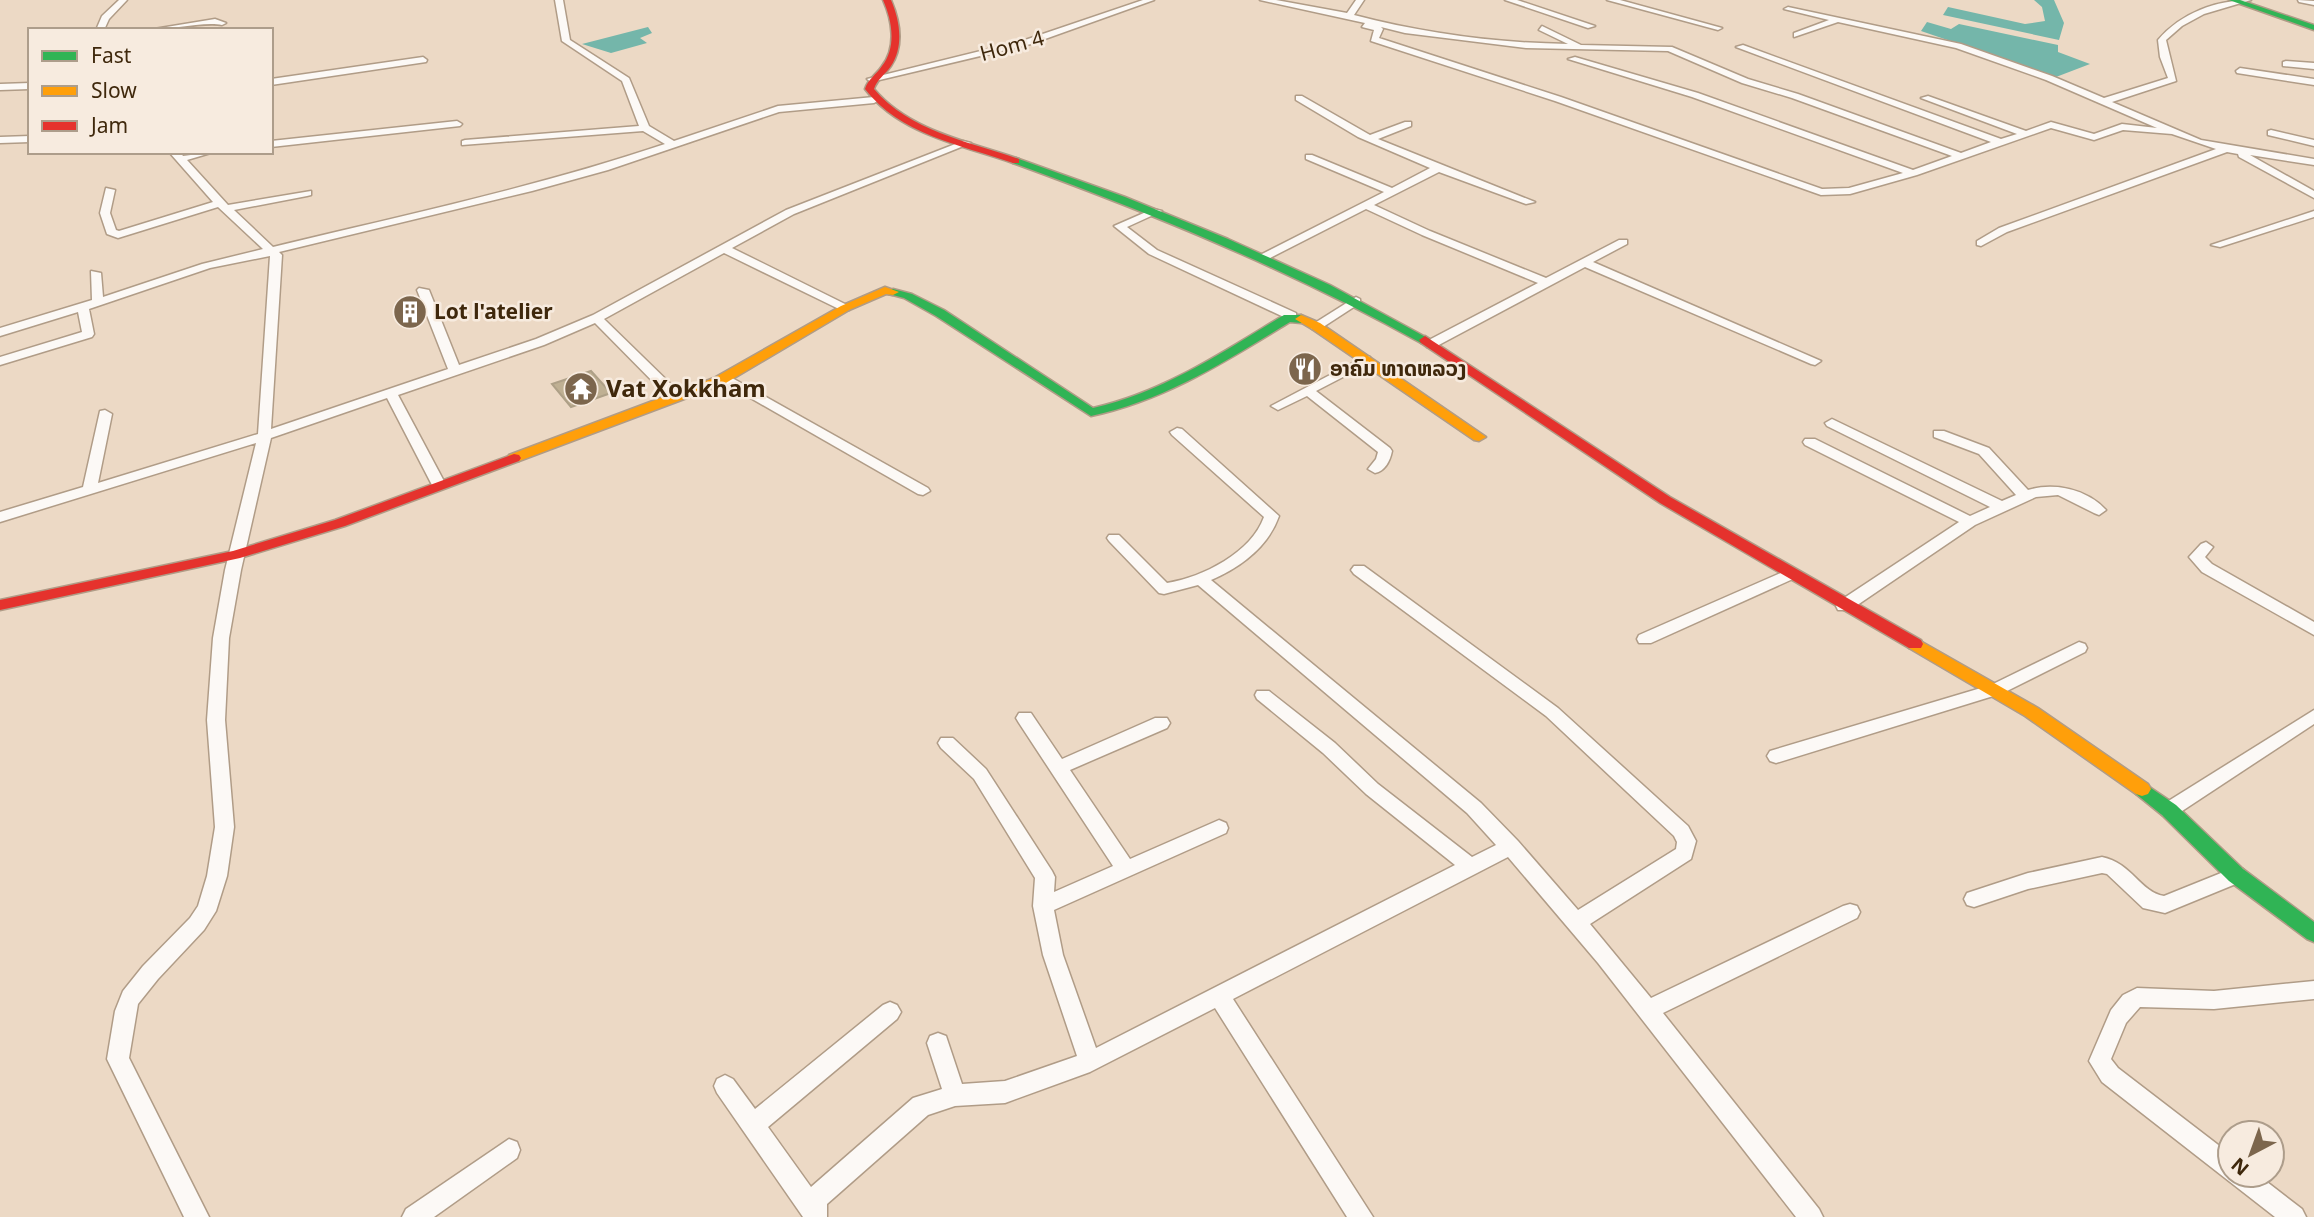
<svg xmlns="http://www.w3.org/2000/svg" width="2314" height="1217" font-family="Georgia,'Noto Sans Lao',serif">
<rect width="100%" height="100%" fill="#ecd9c5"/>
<g fill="#74b6aa">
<path d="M2034,0h20l10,23 -5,17 -116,-25 5,-8 77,17 20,-3 -3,-14z"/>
<path d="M1927,22l24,7 8,-5 99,21v7l32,12 -34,13 -135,-46z"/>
<path d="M648,27l4,6 -12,5 7,5 -36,10 -29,-9z"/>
</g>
<g fill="#bfb093" stroke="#aea087" stroke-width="2">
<path d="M417,302l4,16 -18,4 -4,-16z"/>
<path d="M591,371l20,22 -40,14 -19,-23z"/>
</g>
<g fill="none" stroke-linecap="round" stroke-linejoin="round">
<g stroke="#b09c87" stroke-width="3">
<g id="street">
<path d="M119,0h8l-18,19 -5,11h-8l6,-14z"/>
<path d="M555,0h8l7,40 59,38 20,48 25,15 104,-35 96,-9 5,3 -5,3 -95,9 -171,58 -76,21 -253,61 3,3 -11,174 177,-60 -31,-79 2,-2 10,2 30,75 77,-26 57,-24 193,-105 177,-69 8,2 -177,71 -62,34 117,58v4h-8l-117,-57 -120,66 76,74v6h-10l-75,-76 -51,22 -146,50 48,90 -2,3 -5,1 -7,-4 -45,-87 -116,40 -30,132 -12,68 -4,82 9,107 -7,49 -11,35 -12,19 -46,49 -20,25 -9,54 80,159h-25l-77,-158 8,-48 8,-20 20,-25 47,-48 8,-12 9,-30 8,-49 -8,-107 6,-82 12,-68 31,-127 -256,79v-10l83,-25 17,-76 5,-1 7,4 -14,69 160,-49 12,-178 -60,12 -121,41 5,25 -2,3 -92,28v-8l82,-25 -4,-20 -78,24v-8l92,-28 -1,-29 10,2 2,24 99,-33 61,-15 -45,-42 -100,31 -11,-4 -7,-21 6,-25 9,2 -5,23 6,17 3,1 94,-29 -44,-50h11l3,4 31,-4 -27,8 41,45 83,-14v4l-4,1 -73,14 39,37c132,-32 264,-60 392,-103l-22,-13 -181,14v-4l3,-1 174,-14 -17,-45 -60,-40z"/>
<path d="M1143,0h11l-123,44 -160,38 -4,-3 158,-39z"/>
<path d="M1260,0h16l71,13 9,-13h8l-10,15c69,18 141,28 214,29l-29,-14 3,-4 39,19 91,2 76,32 50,15 163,59 30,-11 -255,-95 7,-2 258,94 16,-5 -96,-36 7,-2 98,35 25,-9 43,12 28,-10 35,4 -111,-48 -90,-32 -118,-26 -44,15v-4l35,-13 -45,-11 4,-2 173,37 91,32 52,22 64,-20 -8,-21 -2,-17c23,-27 58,-40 93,-40l-47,14 -22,12 -16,14 10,41 -64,21 89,38 113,19v6l-64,-10 64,36v7l-75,-41 -1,-3 -11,-2 -220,80 -26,14 -4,-1v-4l22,-13 217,-79 -44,-15 -49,-4 -29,10 -43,-12 -134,47 -67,19 -29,1 -266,-94 -184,-60 3,-11 -12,-3 3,-4zM1381,27l24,6 121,15 142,3 74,32 50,15 160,58 -39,14 -215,-77 -123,-36 -7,2 124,38 211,76 -54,15 -27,1 -261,-92 -182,-59 4,-9z"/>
<path d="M1505,0h12l78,26 -7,2z"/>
<path d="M1607,0h13l102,28 -4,2z"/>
<path d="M2298,0l16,1v4l-15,-3z"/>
<path d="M215,19l11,4 -4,2c-17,-4 -53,5 -74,5z"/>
<path d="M423,57l4,3 -1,2 -155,23v-6z"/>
<path d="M2286,61l28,2v6l-31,-3v-4z"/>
<path d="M2240,68l74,11v6l-77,-12 -1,-2z"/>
<path d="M30,83v6l-30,1v-6z"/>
<path d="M1296,96h6l68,39 35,-13h6v4l-33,13 157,63 -9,2 -87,-32 -65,33 56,26 116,47 73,-38h8v4l-34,18 228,99 -6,4 -4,-1 -226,-97 -150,80h-8v-6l111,-58 -116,-48 -56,-26 -100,51h-8v-4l126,-64 -78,-33v-4h6l80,33 38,-20 -72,-31 -62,-37z"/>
<path d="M457,121l5,3 -2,2 -189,21v-6z"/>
<path d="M2271,130l43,10v6l-46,-11v-4z"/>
<path d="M30,136v6l-30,1v-6z"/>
<path d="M1153,209l9,2 -35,16 30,23 139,63v6h-8l-139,-65 -35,-28z"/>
<path d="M2314,211v6l-94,30 -9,-2z"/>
<path d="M1356,297l4,2v4l-40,26h-8l-2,-3z"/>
<path d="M1366,356l4,1v6l-54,28 74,57 2,3c-2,10 -7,20 -17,22l-7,-4 8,-10 2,-7 -71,-56 -29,14 -7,-4z"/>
<path d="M725,374l203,114 2,3 -7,4 -5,-1 -197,-113v-6z"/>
<path d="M1832,419l170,82 14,-6 -37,-41 -45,-17v-6h10l45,17 39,42c26,-8 59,-1 78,20l-7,5 -5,-2 -36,-18 -22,2 -61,28 -125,85h-12l-2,-4 2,-4 121,-80 -154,-77 -2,-3 2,-3h10l155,77 20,-9 -163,-81 -2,-3z"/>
<path d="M1177,428l5,1 97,87c-11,31 -38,51 -68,64l270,223 37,38 60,69 98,-61 1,-7 -3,-6 -128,-120 -192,-142 -3,-4 3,-4h10l194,142 130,118 8,15 -5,18 -101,65 61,74 192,-92 7,-2 7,2 3,6 -3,6 -194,95 156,196 4,8h-27l-198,-254 -90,-106 -275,142 140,218h-26l-132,-209 -125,64 -85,31 -50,3 -27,9 -101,89v13h-24l-86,-124 -3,-7 3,-7 8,-4 8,4 22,30 128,-104 7,-3 7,3 4,7 -4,7 -129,108 43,60 102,-89 29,-9 -15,-46 3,-7 8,-3 8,3 16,48 43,-3 72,-25 -34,-101 -10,-49 2,-28 -61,-99 -33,-31 -3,-5 3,-5h12l33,31 66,102 3,6 -1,15 59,-26 -94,-143 -3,-5 3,-5h12l31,46 93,-41h12l3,5 -3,5 -97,42 60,89 89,-39 7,3 2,5 -2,5 -172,77 9,45 33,93 359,-183 -89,-71 -43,-41 -66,-54 -2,-4 2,-4h12l66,52 43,41 94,73 24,-12 -29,-32 -269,-228 -34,9 -5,-1 -50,-52 -2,-3 2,-3h10l48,48c36,-6 84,-30 97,-66l-92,-82 -2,-3z"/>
<path d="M2206,542l7,5 -8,10 7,7 102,58v13l-112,-63 -13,-15 12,-13z"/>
<path d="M1790,569l8,5 -3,4 -144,65h-12l-2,-4 2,-4z"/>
<path d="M2079,642l6,2 2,4 -2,4 -82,41 -227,70 -6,-2 -3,-5 3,-5 221,-66z"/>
<path d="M2314,710v14l-138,91 -7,2 -7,-2 -2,-5 2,-5z"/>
<path d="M2102,857c30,6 38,35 62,39l72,-29 7,2 3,6 -3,6 -78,32 -22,-5 -36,-34 -5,-1 -74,16 -54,18 -7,-2 -3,-6 3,-6 61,-20z"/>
<path d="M2314,981v18l-100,10 -74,-2 -14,16 -15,36 7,9 112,86v21h28l44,34 4,8h-31l-173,-135 -13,-21 22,-51 12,-15 14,-7 77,3z"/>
<path d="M509,1139l8,3 3,8 -3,8 -83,59h-32l4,-8z"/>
</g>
</g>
<g stroke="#b09c87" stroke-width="3">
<g id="fast">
<path d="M2229,0h11l74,25v5z"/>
<path d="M1016,158l109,39 103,42 102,46 101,55 -6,4 -4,-1c-131,-73 -268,-129 -408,-180l-2,-2z"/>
<path d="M893,289l19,5 32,16 149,98c71,-16 130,-56 191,-93h17l6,4 -6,4 -11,-1c-64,39 -124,78 -199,94l-155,-100 -32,-18 -15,-4 -2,-2z"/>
<path d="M2142,782l34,23 67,64 71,53v20l-7,-3 -78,-58 -67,-66 -26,-21 -3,-5 3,-5z"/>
</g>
</g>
<g stroke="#b09c87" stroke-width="3">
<g id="slow">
<path d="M885,287l14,5 -6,3 -7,-1 -37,16 -125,74 -205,77h-10l-2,-3 2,-3 205,-77 127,-72z"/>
<path d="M1301,315l19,8 166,114 -7,4 -5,-1 -162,-111 -17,-10z"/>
<path d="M1915,638l123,70 110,76 3,5 -3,5 -6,2 -6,-2 -111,-78 -116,-68 -2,-4z"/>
</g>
</g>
<g stroke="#b09c87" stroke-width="3">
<g id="jam">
<path d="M883,0h8c9,21 13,46 0,66 -6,9 -14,13 -17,23 35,42 96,53 145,70v4h-6c-52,-18 -114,-29 -148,-74 3,-10 11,-14 17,-23 15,-19 10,-46 1,-66z"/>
<path d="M1425,336l245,161 251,143 2,4 -2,4h-12l-249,-145 -239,-160 -2,-3z"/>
<path d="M514,454l5,1 2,3 -2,3 -174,65 -105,32 -240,52v-10l233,-49 102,-31z"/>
</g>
</g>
<use href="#street" fill="#fcf9f6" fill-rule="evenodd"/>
<use href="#fast" fill="#30b455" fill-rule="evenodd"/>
<use href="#slow" fill="#ff9f0a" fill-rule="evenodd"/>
<use href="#jam" fill="#e5322d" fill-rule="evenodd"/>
</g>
<defs>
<g id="building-disc" transform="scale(1.75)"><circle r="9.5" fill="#7c664d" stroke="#f7ebdf"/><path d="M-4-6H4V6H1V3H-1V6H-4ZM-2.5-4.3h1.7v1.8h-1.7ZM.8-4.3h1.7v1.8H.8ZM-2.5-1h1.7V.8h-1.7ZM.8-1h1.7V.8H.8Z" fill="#fff"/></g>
<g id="restaurant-disc" transform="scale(1.75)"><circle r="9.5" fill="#7c664d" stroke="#f7ebdf"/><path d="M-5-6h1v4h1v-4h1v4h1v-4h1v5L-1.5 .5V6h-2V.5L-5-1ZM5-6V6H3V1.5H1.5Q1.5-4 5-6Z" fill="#fff"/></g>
<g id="temple-disc" transform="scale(1.75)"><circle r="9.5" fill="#7c664d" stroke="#f7ebdf"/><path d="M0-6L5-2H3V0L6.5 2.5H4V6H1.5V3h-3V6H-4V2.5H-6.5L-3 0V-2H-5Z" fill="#fff"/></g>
</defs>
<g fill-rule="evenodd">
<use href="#building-disc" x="410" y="312"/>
<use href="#restaurant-disc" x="1305" y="369"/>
<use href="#temple-disc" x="581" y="389"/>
</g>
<g text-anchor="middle" stroke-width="5" stroke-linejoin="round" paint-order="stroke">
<g font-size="21" fill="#3f280c" stroke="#f7ebdf">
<text transform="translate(1012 46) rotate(-15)" y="7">Hom 4</text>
</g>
<g font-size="21" font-weight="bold" fill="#3f280c" stroke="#f7ebdf" text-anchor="start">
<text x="434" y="319">Lot l'atelier</text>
<text x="1330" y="376">ອາຄົມ ທາດຫລວງ</text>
</g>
<g font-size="24" font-weight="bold" fill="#3f280c" stroke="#f7ebdf" text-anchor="start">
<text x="606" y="397">Vat Xokkham</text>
</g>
</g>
<rect x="28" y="28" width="245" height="126" fill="#f7ebdf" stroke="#ad9d8b" stroke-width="2"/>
<rect x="42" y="51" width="35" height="10" fill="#30b455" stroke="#ad9d8b" stroke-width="2"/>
<text x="91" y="63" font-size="21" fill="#3f280c">Fast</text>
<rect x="42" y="86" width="35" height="10" fill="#ff9f0a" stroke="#ad9d8b" stroke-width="2"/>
<text x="91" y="98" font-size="21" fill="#3f280c">Slow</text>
<rect x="42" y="121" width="35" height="10" fill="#e5322d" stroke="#ad9d8b" stroke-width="2"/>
<text x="91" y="133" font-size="21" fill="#3f280c">Jam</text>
<g transform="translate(2251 1154) rotate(221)"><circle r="33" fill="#f7ebdf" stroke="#ad9d8b" stroke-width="2"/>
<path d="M0-5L12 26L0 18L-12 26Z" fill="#7c664d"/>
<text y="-10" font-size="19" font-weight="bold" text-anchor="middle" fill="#3f280c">N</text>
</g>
</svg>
